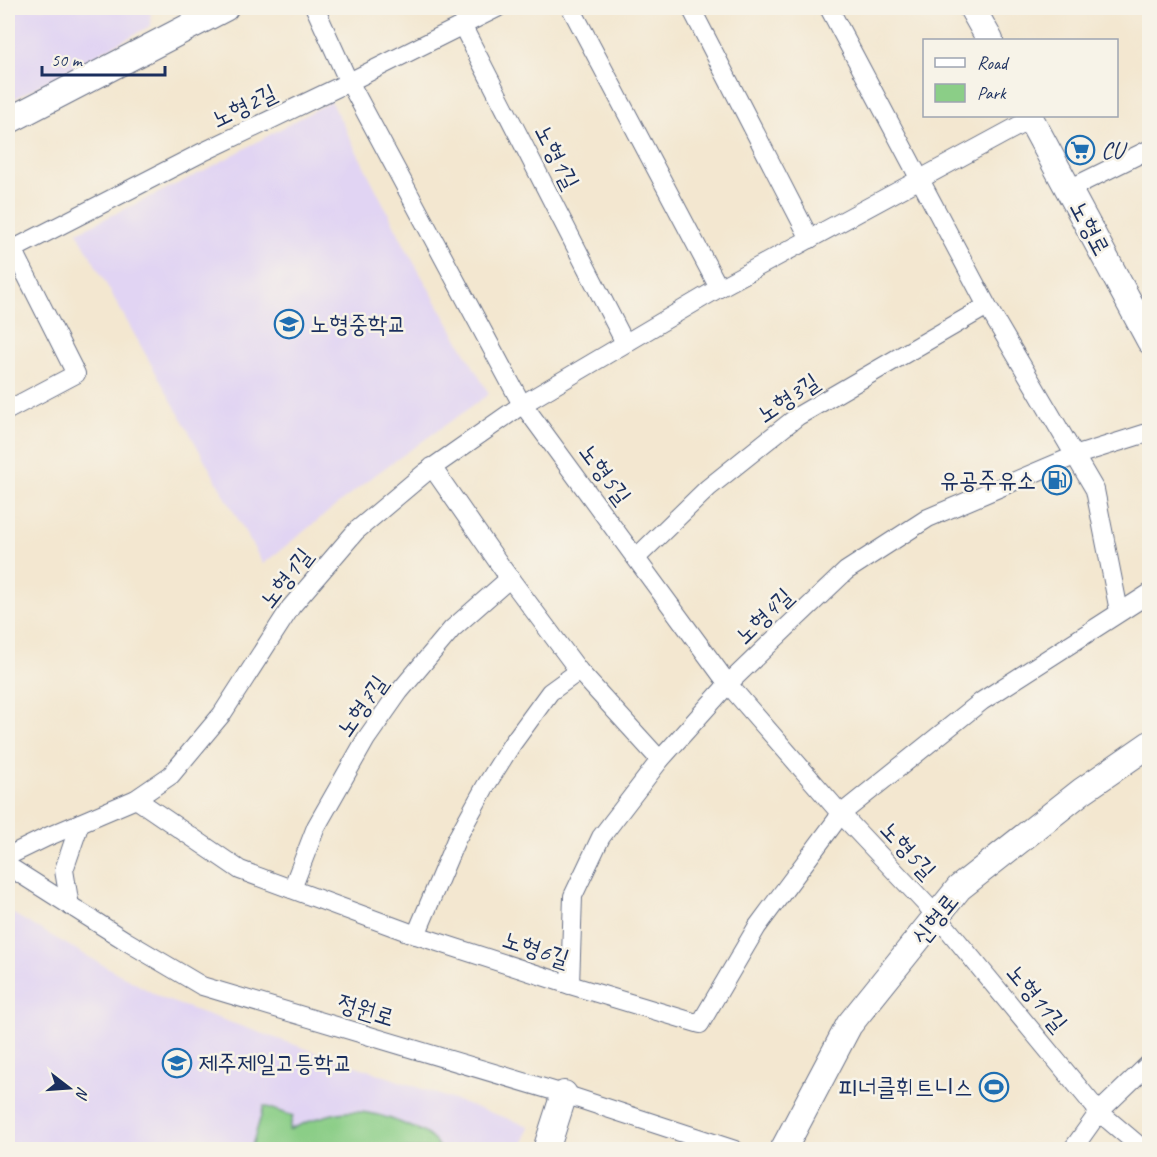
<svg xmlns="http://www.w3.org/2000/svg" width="1157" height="1157" font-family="Caveat,'Poor Story',sans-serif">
<rect width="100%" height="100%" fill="#f7f3e8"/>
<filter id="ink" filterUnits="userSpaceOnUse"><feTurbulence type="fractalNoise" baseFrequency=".0167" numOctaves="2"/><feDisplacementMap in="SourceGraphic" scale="12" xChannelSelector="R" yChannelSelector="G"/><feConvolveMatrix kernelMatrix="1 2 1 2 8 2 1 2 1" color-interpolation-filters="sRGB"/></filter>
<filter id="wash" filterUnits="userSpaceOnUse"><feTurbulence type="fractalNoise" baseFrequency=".008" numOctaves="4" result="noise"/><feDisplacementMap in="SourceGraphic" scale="24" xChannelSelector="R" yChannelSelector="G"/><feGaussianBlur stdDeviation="1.35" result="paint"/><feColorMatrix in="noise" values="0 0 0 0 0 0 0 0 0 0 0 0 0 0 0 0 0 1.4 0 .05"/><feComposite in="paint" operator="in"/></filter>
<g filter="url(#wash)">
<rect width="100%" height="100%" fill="#f3e7d0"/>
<g fill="#e1d4f3">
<path d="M8,8h143l-1,18 -142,76z"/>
<path d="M331,101l78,153 80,140 -117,83 -109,87 -186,-332 127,-61z"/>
<path d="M8,911l155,88 366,127 -7,23h-514z"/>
</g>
<path fill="#8bce87" stroke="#537e72" stroke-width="1.5" d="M264,1106l29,10 -4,14c43,-20 70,-26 115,-6 20,8 24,8 37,25h-190z"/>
</g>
<g filter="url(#ink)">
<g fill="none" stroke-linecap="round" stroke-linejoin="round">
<g stroke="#676f86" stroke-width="20">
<g id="street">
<path d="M315,8l30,66 174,325 209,285 113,130 96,102 162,196 45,38"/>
<path d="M571,8l148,280"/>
<path d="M691,8l119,231"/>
<path d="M829,8l158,298 108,184 24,121"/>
<path d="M462,25l163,318"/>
<path d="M1069,189l81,-40"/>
<path d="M8,252l195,-100 146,-70 148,-74"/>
<path d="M8,410l68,-36 -63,-125"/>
<path d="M432,467l73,105 74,99 81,89"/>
<path d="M637,557l71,-69 90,-72 189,-110"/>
<path d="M136,799l104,71 176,65 154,50 130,39 57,-97 84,-113 141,-113 168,-108"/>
<path d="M8,856l39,-19 89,-38 35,-24 51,-61 69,-107 65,-76 70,-59 97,-68 196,-116 312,-169"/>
<path d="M8,866l118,75 76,45 362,108 171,56"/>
<path d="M292,889l24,-62 50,-88 33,-47 53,-63 58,-51"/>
<path d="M70,906l-6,-36 16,-47"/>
<path d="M416,935l40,-95 29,-53 27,-43 38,-52 29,-21"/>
<path d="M570,985l3,-89 28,-59 59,-77 68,-76 57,-55 61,-58 82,-53 146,-62 76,-24"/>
<path d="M1072,1150l27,-38 51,-49"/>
</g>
</g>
<g stroke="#676f86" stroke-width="28">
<g id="secondary">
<path d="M972,8l18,32"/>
<path d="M1029,116l121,225"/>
<path d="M8,121l217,-113"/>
<path d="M546,1150l18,-56"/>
<path d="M783,1150l66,-125 110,-137 123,-97 68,-47"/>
</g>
</g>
<use href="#street" stroke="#fff" stroke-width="18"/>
<use href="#secondary" stroke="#fff" stroke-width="26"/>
</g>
</g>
<defs>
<g id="supermarket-ring" transform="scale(1.5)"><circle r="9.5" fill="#f7f3e8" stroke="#1f6fb2" stroke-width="1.5"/><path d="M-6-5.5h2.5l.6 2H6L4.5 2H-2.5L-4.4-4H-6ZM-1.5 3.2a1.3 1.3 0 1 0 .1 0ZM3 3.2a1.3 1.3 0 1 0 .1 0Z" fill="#1f6fb2"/></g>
<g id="school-ring" transform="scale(1.5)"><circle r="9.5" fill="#f7f3e8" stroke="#1f6fb2" stroke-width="1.5"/><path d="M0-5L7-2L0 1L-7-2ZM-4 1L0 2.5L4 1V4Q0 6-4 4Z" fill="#1f6fb2"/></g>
<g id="fuel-ring" transform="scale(1.5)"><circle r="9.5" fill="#f7f3e8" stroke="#1f6fb2" stroke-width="1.5"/><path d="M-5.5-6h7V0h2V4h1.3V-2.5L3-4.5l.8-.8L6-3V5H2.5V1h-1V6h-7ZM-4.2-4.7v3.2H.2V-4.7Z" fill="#1f6fb2"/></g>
<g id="stadium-ring" transform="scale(1.5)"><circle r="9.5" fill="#f7f3e8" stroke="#1f6fb2" stroke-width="1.5"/><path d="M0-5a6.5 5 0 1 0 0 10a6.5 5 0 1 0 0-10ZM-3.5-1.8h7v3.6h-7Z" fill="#1f6fb2"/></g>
</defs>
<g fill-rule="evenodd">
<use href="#supermarket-ring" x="1080" y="150"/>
<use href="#school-ring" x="289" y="324"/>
<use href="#fuel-ring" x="1057" y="480"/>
<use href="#school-ring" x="177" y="1063"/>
<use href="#stadium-ring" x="994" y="1087"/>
</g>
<g text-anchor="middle" stroke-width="5" stroke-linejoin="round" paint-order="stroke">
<g font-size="24" fill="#1b2f5e" stroke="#f7f3e8">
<text transform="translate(244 106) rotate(-26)" y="8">노형2길</text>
<text transform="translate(557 157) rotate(63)" y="8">노형1길</text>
<text transform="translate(1090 228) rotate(62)" y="8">노형로</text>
<text transform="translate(788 398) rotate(-34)" y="8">노형3길</text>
<text transform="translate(605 474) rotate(53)" y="8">노형5길</text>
<text transform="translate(286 578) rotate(-52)" y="8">노형1길</text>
<text transform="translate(764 616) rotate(-44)" y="8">노형4길</text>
<text transform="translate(362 706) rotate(-55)" y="8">노형7길</text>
<text transform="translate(908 850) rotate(47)" y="8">노형5길</text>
<text transform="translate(935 919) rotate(-51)" y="8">신형로</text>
<text transform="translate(536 949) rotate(18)" y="8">노형6길</text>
<text transform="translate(1037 998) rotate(50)" y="8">노형11길</text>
<text transform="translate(366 1010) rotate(17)" y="8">정원로</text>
</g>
<g font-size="24" fill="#1b2f5e" stroke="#f7f3e8" text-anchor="start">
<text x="1101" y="158">CU</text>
<text x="310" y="332">노형중학교</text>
<text x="1036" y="488" text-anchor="end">유공주유소</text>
<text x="198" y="1071">제주제일고등학교</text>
<text x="973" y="1095" text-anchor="end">피너클휘트니스</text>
</g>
</g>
<rect width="1157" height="1157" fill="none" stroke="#f7f3e8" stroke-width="30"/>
<rect x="923" y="39" width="195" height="78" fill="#f7f3e8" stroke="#9fa5b1" stroke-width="1.5"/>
<rect x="935" y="58" width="30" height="9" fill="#ffffff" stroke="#9fa5b1" stroke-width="1.5"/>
<text x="977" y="69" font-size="18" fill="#1b2f5e">Road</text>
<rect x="935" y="84" width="30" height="18" fill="#8bce87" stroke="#9fa5b1" stroke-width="1.5"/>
<text x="977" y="99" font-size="18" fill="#1b2f5e">Park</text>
<g transform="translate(69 1088) rotate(107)" stroke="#f7f3e8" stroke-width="4.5" paint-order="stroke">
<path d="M0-4.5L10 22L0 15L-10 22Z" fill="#1b2f5e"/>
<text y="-9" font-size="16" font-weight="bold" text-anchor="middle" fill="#1b2f5e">N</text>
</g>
<path d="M42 66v9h123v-9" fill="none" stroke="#1b2f5e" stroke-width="3"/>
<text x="51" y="66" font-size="18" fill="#1b2f5e" stroke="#f7f3e8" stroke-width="4.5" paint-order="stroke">50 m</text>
</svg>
